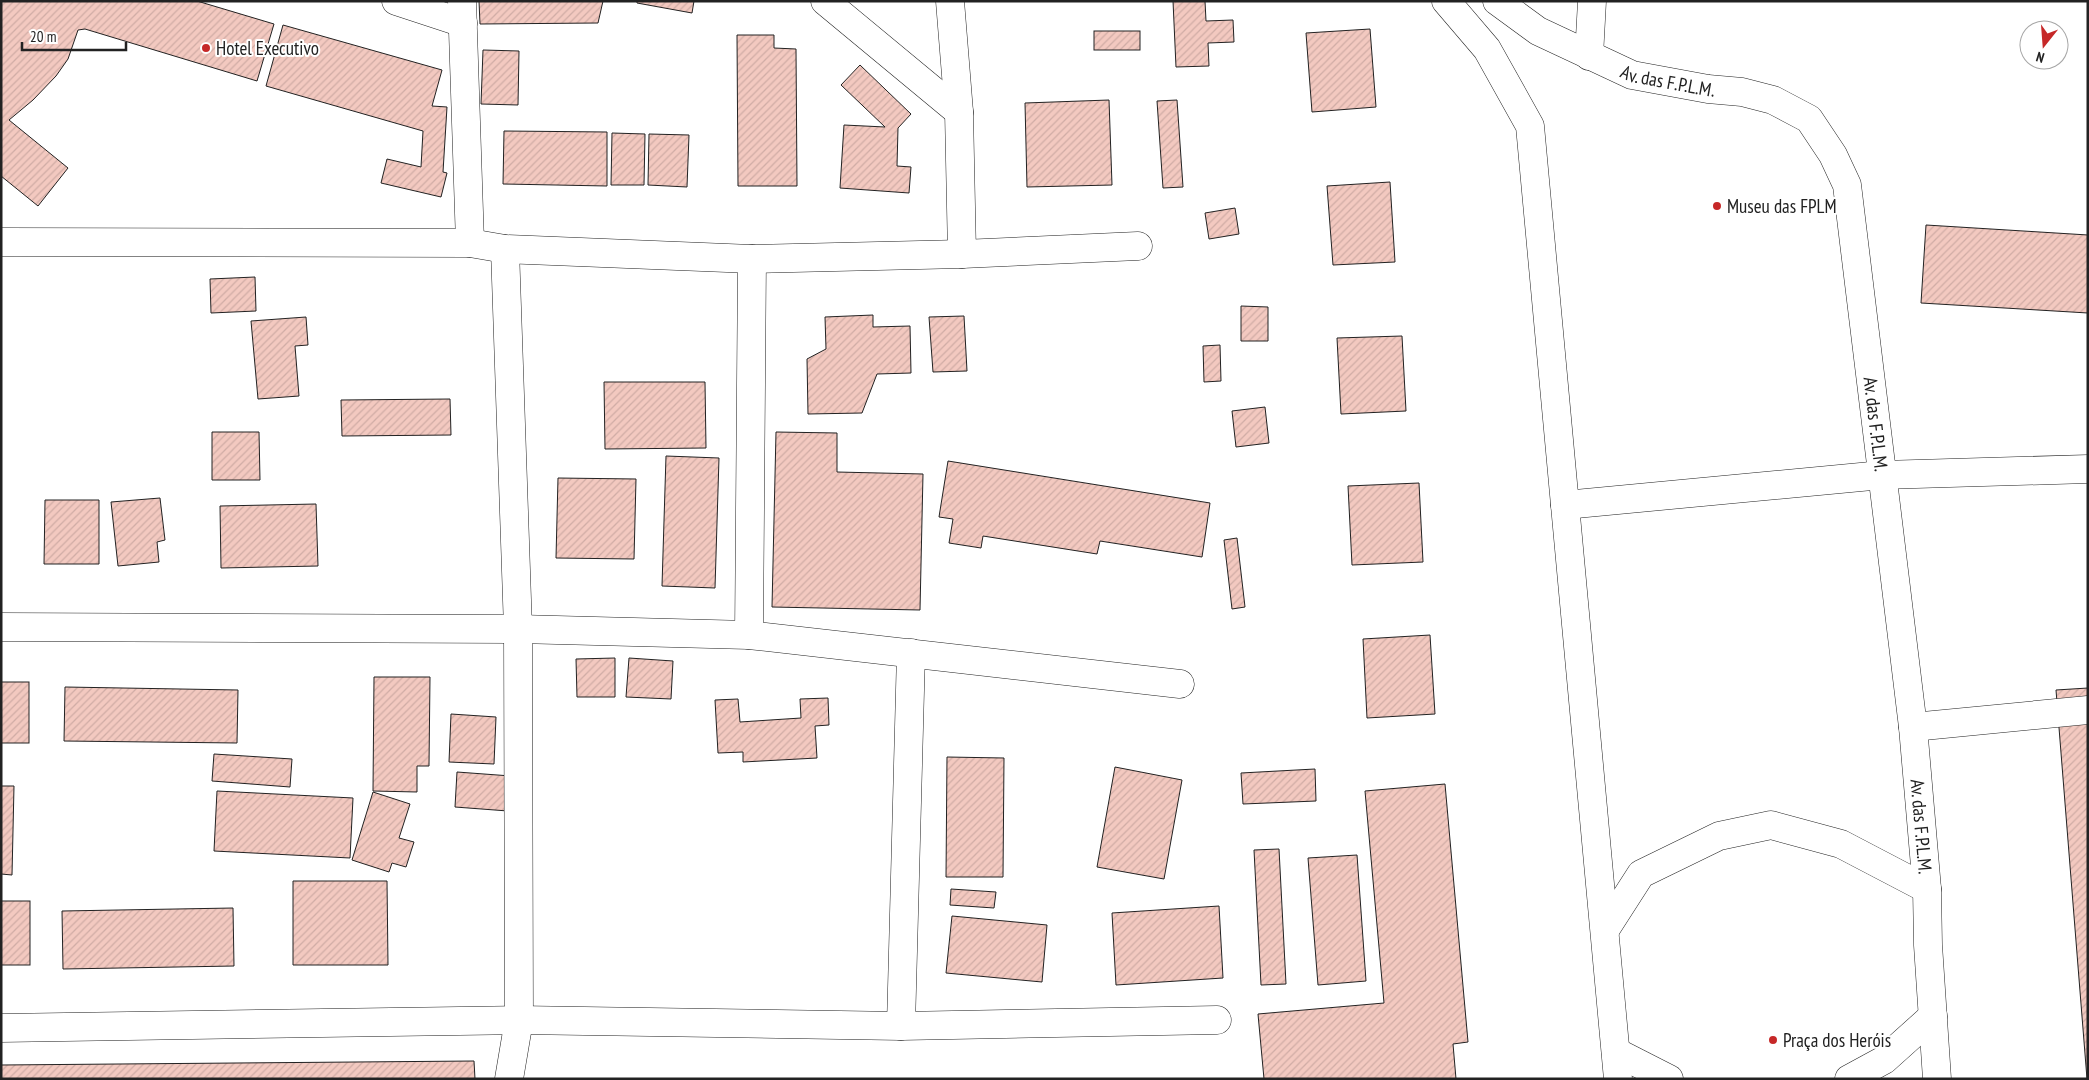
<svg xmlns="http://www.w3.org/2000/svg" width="2089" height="1080" font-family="'PT Sans Narrow',sans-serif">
<defs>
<pattern id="building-hatch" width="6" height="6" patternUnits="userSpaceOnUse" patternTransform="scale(1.25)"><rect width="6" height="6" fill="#f3c9c0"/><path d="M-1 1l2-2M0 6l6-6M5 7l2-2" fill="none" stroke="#d0aca5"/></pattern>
</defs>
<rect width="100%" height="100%" fill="#fff"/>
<g fill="url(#building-hatch)" stroke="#222">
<path d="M1,1h196l77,23 -17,57 -172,-52 -7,1 -10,29 -12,17 -23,24 -24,20 59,48 -30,38 -37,-30z"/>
<path d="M479,1h124l-5,22 -118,1z"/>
<path d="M637,1h57l-2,12 -55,-10z"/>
<path d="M1173,1h32l1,20 27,-1 1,22 -26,1 1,23 -33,1z"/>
<path d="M283,25l159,45 -10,36 15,1 -4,65 4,1 -6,24 -60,-14 6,-24 34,8 2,-36 -157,-45z"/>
<path d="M1370,29l6,78 -64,5 -6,-79z"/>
<rect x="1094" y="31" width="46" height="19"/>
<path d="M737,35h37v13l22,1 1,137h-59z"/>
<path d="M483,50l36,1 -1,54 -37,-1z"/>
<path d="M860,65l51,49 -13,14 -1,38 14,1 -2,26 -69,-5 4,-63 41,2 -44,-42z"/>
<path d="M1109,100l3,85 -85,2 -2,-84z"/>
<path d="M1177,100l6,87 -20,1 -6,-87z"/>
<path d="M504,131l103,1v54l-104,-2z"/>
<path d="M612,133l33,1 -1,51h-33z"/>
<path d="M649,134l40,1 -2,52 -39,-2z"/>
<path d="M1390,182l5,80 -62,3 -6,-79z"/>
<path d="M1235,208l4,26 -30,5 -4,-26z"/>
<path d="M1926,225l162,10v78l-167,-10z"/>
<path d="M255,277l1,34 -45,2 -1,-34z"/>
<path d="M1241,306l27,1v34h-27z"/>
<path d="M873,315v12l37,-1 1,47 -34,1 -15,39 -54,1 -1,-55 19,-10 -1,-32z"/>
<path d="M964,316l3,55 -34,1 -4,-55z"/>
<path d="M306,317l2,28 -13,1 4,50 -41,3 -7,-78z"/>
<path d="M1402,336l4,75 -65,3 -4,-76z"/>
<path d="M1220,345l1,36 -17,1 -1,-36z"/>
<path d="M604,382h101l1,66 -101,1z"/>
<path d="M450,399l1,36 -109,1 -1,-36z"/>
<path d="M1265,407l4,36 -33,4 -4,-36z"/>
<path d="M212,432h47l1,48h-48z"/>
<path d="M776,432l61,1v39l86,2 -3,136 -148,-3z"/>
<path d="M666,456l53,2 -4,130 -53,-2z"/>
<path d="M948,461l262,42 -8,54 -102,-16 -3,13 -114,-18 -2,12 -32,-5 4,-24 -14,-2z"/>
<path d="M558,478l78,1 -2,80 -78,-1z"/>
<path d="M1419,483l4,79 -71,3 -4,-79z"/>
<path d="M160,498l5,42 -8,2 2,20 -41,4 -7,-64z"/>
<path d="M45,500h54v64h-55z"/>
<path d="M316,504l2,62 -97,2 -1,-62z"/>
<path d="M1237,538l8,69 -13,2 -8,-69z"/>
<path d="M1430,635l5,79 -68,4 -4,-79z"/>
<path d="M615,658v39h-38l-1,-38z"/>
<path d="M629,658l44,3 -2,38 -45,-2z"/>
<path d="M374,677h56l-1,89h-12v26l-44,-1z"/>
<rect x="1" y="682" width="28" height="61"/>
<path d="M65,687l173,3 -1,53 -173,-2z"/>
<path d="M2088,688v391h-1l-31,-389z"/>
<path d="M828,698l1,27 -14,1 2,32 -74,4v-10l-25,1 -3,-53 23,-1 2,23 61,-4 -1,-19z"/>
<path d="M451,714l45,3 -2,47 -45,-2z"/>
<path d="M214,754l78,5 -2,28 -78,-6z"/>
<path d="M947,757l57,1 -1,119h-57z"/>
<path d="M1115,767l67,13 -18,99 -67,-12z"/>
<path d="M1315,769l1,32 -73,3 -2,-31z"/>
<path d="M457,772l54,4 -3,35 -53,-4z"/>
<path d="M1445,784l23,258 -15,2 3,35h-192l-6,-65 126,-11 -19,-212z"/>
<path d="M1,786h13l-2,89 -11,-1z"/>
<path d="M217,791l136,7 -3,60 -136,-7z"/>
<path d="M373,792l37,12 -11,34 15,4 -8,25 -14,-4 -3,9 -37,-12z"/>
<path d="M1279,849l7,135 -25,1 -7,-135z"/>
<path d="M1357,855l9,126 -48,4 -10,-127z"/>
<path d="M293,881h94l1,84h-95z"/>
<path d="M951,889l45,3 -2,16 -44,-3z"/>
<rect x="1" y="901" width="29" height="64"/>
<path d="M1219,906l4,72 -107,7 -4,-72z"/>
<path d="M233,908l1,58 -171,3 -1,-58z"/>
<path d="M952,916l95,9 -5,57 -96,-9z"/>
<path d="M474,1061l1,18h-474v-14z"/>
</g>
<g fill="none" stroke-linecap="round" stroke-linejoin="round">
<g stroke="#222" stroke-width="29">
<g id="minor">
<path d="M396,1l67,22"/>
<path d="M462,1l8,242"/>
<path d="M825,1l134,111"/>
<path d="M950,1l9,111 3,142"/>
<path d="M1589,56l3,-55"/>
<path d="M1,242l469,1 35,6 247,10 210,-5 176,-8"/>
<path d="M505,249l13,380 1,391 -10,59"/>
<path d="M1565,505l317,-30 206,-6"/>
<path d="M1,627l517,2 231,6 431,49"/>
<path d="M749,635l3,-376"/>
<path d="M1913,727l175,-17"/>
<path d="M901,1026l10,-373"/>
<path d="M1,1028l518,-8 382,6 316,-6"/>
</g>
</g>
<g stroke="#222" stroke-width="29">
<g id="major">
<path d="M1446,1l41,48 43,77 88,953"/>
<path id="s1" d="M1497,1l41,30 94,44 76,14 34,3 31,8 36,19 24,36 14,30 66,542 14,162 1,56 9,134"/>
<path d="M1605,930l36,-56 78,-38 52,-11 70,19 86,45"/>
<path d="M1616,1052l53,27"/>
<path d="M1849,1079l35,-19 49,-44"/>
</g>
</g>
<use href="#minor" stroke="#fff" stroke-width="28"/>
<use href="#major" stroke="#fff" stroke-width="28"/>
</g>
<g fill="#c62828" stroke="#fff" stroke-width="2">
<circle cx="206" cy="48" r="5"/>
<circle cx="1717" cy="206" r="5"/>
<circle cx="1773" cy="1040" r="5"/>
</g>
<g text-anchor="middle" stroke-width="4" stroke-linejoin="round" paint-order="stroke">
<g font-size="19" fill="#222" stroke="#fff" text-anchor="start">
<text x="216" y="55">Hotel Executivo</text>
<text x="1727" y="213">Museu das FPLM</text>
<text x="1783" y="1047">Praça dos Heróis</text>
</g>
<g font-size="19" fill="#222" stroke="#fff">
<text dy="7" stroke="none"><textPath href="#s1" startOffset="191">Av. das F.P.L.M.</textPath></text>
<text dy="7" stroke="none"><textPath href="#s1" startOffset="656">Av. das F.P.L.M.</textPath></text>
<text dy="7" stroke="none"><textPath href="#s1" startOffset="1061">Av. das F.P.L.M.</textPath></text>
</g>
</g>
<rect width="2089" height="1080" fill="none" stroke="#222222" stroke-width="5"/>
<g transform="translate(2044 45) rotate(197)"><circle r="24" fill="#ffffff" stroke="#a7a7a7"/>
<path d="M0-4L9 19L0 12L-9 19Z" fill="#c62828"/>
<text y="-8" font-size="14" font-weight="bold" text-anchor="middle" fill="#222222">N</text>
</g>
<path d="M22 42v8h104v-8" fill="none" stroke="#222222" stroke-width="2.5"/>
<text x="30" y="42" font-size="15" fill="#222222" stroke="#ffffff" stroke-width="4" paint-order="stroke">20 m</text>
</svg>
